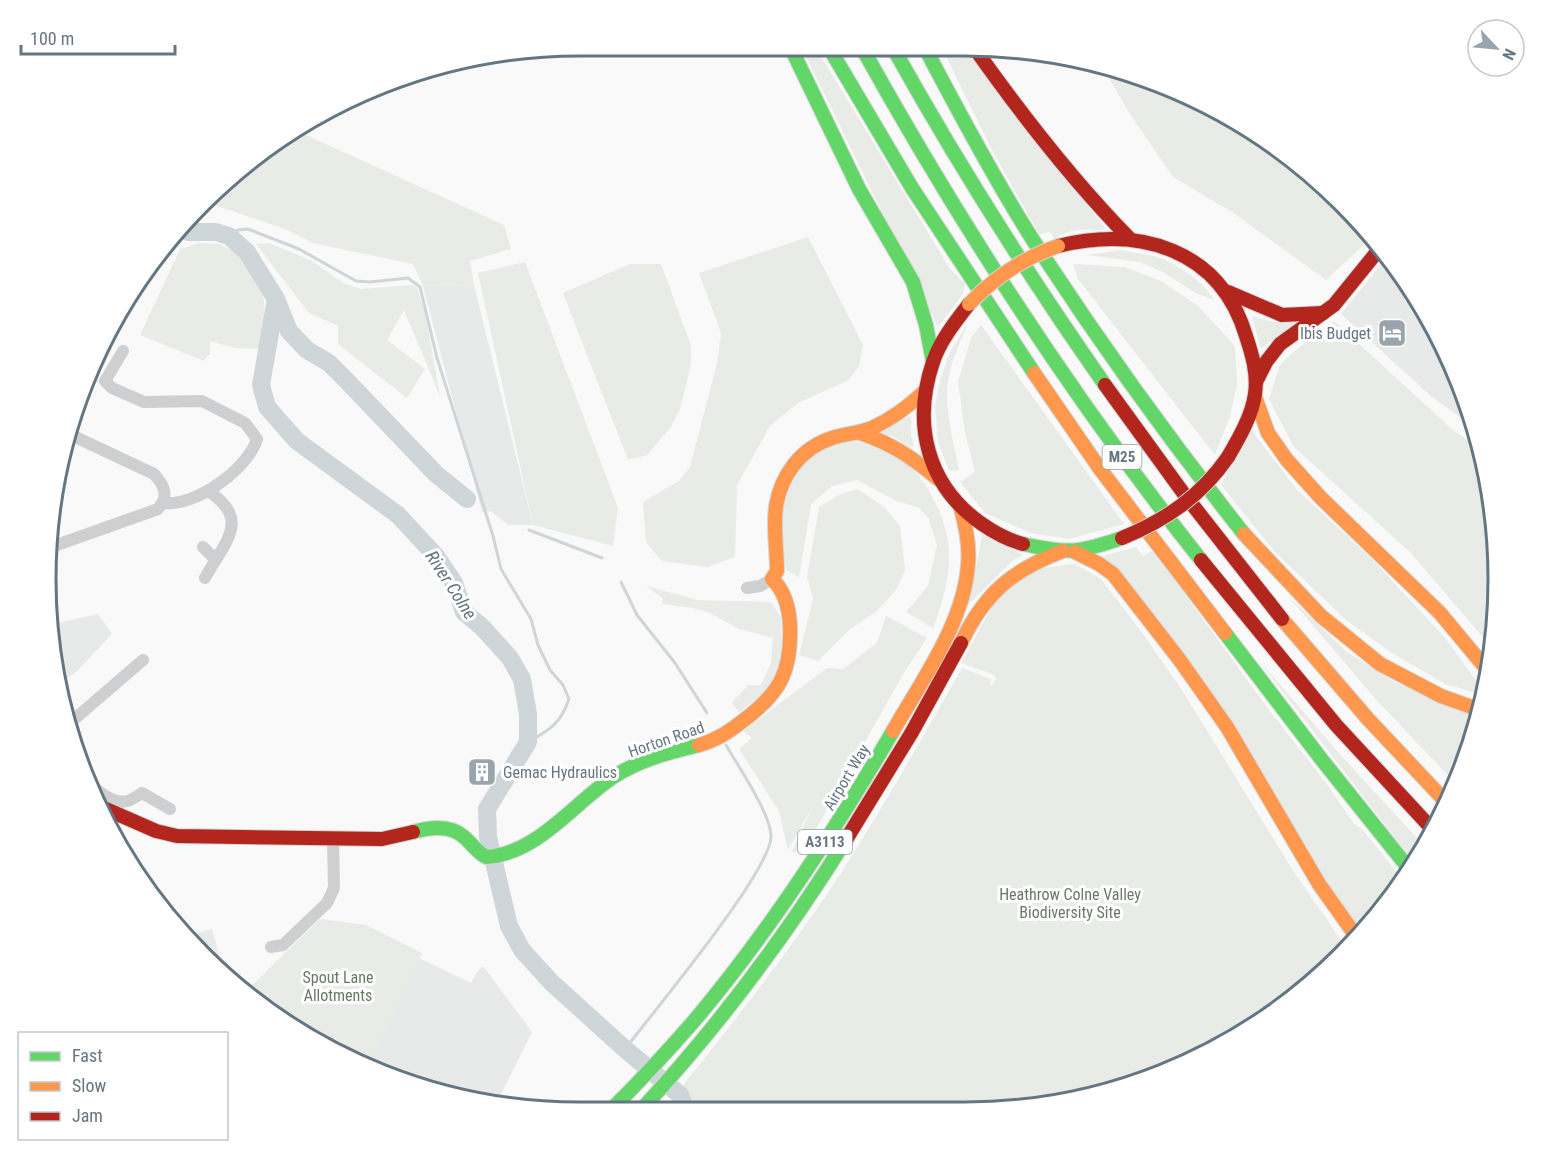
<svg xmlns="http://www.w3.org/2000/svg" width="1544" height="1158" font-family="'Roboto Condensed',sans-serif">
<rect width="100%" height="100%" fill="#f9f9f9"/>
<g fill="#e8e9e9">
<path d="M1389,254l55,89 32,86 -44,-32 -91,-83z"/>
<path d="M474,285l59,240h-24l-19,-14 -8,1 -59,-226z"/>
<path d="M49,604v10l5,10 44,-10 14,20 -35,37 -15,11 -16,-68 1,-9z"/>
<path d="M212,929l14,51 -41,-44z"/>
<path d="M419,958l52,25 5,-10 7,-7 49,66 -32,64 9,9 -101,-20 -42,-19z"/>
</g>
<g fill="#e8ebe6">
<path d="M801,46h11l3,6 4,1 131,216 15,14 -2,11 -25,33z"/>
<path d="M941,46h22l143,183c-20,3 -32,-4 -51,10l-5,-7 -11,2 -47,-84z"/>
<path d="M1100,63l162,72 109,103 -45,42 -94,-68 -59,-35 -43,-63z"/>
<path d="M295,130l209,95 7,24 -41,12 4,24 -51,1 -10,-22 -100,-21 -28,-14 -71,-24 -15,-1z"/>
<path d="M808,237l55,108 -4,21 -10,14 -51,23 -28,23 -33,59 -2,72 -28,10 -45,-6 -16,-19 -3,-40 36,-21 11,-14 27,-104 4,-30 -22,-60z"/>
<path d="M199,243l20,1 19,9 16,20 10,26 2,50 -31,-1 -25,-7v14h-2l-4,6 -64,-26 40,-86z"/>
<path d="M269,243l43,18 31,22 18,6 51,-4 5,3 8,23 15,85 -36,-86 -17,30 38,29 -18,29 -69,-54v-18l-29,-13 -53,-69z"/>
<path d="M1121,250c13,3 29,4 42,9 19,9 41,23 51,41l-20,-8 -31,-20 -23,-10 -53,-7z"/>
<path d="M525,262l93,246 -5,38 -80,-21 -55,-252z"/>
<path d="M630,264h31l30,82v19l-11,44 -9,18 -24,28 -19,5 -65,-167z"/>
<path d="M1073,264l52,3 36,14 37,25 37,40 2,38 -7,32 -15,39 -137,-176z"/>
<path d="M1252,316l21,6h23l-34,26 -2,-1z"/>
<path d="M1334,321l119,109 29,20 16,94 -4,106 -84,-98 -116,-105 -25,-48 11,-34 11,-11z"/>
<path d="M968,323c-6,15 -13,30 -17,44 -10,33 2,71 8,103l-10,1 -11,-29 -3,-37 6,-28 9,-25z"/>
<path d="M981,325l143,199 -55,15 -38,-6 -46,-20 -25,-31 15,-10 -10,-39 -7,-51 13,-44z"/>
<path d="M909,416l2,1v19l3,10 -4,1 -18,-11 -11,-2 4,-5z"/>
<path d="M1250,425l8,14 40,52 73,67 75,81 38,53v3l-39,-11 -53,-31 -46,-33 -71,-68 -54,-67z"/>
<path d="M855,441c16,3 34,8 47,18 25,20 46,61 47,93 1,26 -7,52 -16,76l-27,-16 22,-26 9,-41 -9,-28 -9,-9 -22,-7 -40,-21 -25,6 -21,18 -12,73 -13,-7 -5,-45 3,-31 16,-28 23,-18z"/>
<path d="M858,489l26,18 16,19 5,44 -9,20 -19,21 -27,18 -32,32 -19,-6 14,-56 -6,-22 12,-70 22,-13z"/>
<path d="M982,534l41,21 -11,6 -44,44 11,-51z"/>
<path d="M1136,547l7,9 10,-6 110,152 66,85 25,37 8,5 41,51 -40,54 -260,-378z"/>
<path d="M1075,564l26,15 39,51 42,60 110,179 55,80 -57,54 -121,69 -134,36 -341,3 -14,-22c56,-70 112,-141 161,-216 43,-67 82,-136 121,-205l29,11 -1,8 7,-9 -5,-4 -31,-11 38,-69 42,-26z"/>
<path d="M646,586l52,14 73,2 10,15 1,27 -3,21 -13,27 -27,20 -7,-9 16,-18h13l10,-22 2,-25 -34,-9 -29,-16 -17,-5 -31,-4 1,-6z"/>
<path d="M1288,596l59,56 48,30 84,35 -8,34 -15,33 -83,-88z"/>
<path d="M886,616l41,22 -22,33 -101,179 -12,2 21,-46 -25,44 -9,-39 -40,-62 13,-11 -9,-7 84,-63 16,1 34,-26z"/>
<path d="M1257,658l81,94 88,96 -11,16z"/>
<path d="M320,919l46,6 56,28 -56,113 -54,-24 -68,-49z"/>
</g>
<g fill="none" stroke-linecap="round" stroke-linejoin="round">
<g stroke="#ced6d9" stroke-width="3">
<path d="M229,236l9,-6 10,-1 51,20 57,32 14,1 38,-4 12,9 17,71 56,178 8,33 30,50 7,26 12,25 13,15 6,14c-8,24 -19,31 -41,43"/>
<path d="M529,530l73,28"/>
<path d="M621,582l16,33 38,48 32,50"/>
<path d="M625,1049c25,-33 149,-181 146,-214 -2,-24 -32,-67 -45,-90"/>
</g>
<g stroke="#ced6d9" stroke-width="18">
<path d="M181,229l7,3h28l13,4 18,16 29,47 13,32 18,19 22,13 18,18 89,93 31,25"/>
<path d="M276,299l-15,86 6,22 30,34 101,74 38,41 18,27 10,29 18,15 28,31 12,21 6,35v28l-41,67 1,28 21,89 13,24 29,32 74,67 55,46 7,16"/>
</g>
<g stroke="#d5d6d7" stroke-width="16">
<g id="fast">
<path d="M790,46l69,143 54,93 13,43 7,37"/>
<path d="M828,46l84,142 122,185"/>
<path d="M861,46c100,180 212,353 340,514"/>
<path d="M892,46c65,117 136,229 213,339"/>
<path d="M924,46c34,65 68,129 107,191 66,102 137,201 213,297"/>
<path d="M1023,544c45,10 56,9 99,-6"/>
<path d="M1225,633l97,127 88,110"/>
<path d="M413,832c17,-5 37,-8 51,5 8,7 13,15 22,20 51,-3 87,-53 127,-80 28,-18 55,-24 86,-32"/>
<path d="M610,1111c29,-29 57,-59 84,-90 76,-90 140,-189 199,-290"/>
<path d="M640,1111c78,-84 146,-175 207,-273"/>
</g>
</g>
<g stroke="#d5d6d7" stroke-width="16">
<g id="slow">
<path d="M1034,373l66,96 125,164"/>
<path d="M1255,397l13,36 19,27 34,38 119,115 49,59"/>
<path d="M860,433c31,10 53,25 78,46"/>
<path d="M1244,534l77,82 59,48 61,32 39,14"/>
<path d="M1075,552l24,12 14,10 66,85 48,68 92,157 39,55"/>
<path d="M1282,619l86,100 79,84"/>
<path d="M961,643c23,-49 51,-73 102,-92"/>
<path d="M893,731c28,-49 72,-110 75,-167 2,-19 -2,-37 -7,-55"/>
<path d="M699,745c18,-5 31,-14 45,-25 36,-27 48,-49 46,-95 -1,-18 -5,-34 -18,-46l5,-8c0,-21 -4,-43 -1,-65 5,-31 25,-58 56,-68 13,-4 27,-5 40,-10 20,-9 37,-22 53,-37"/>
</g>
</g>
<g stroke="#d5d6d7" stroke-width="16">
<g id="jam">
<path d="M973,46c48,68 98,133 157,193"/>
<path d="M1058,246c82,-20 162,3 188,90 6,18 12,38 9,58 -3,22 -16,44 -27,63"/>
<path d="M1228,292l54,23 41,-2"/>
<path d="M969,304c-14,18 -29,37 -36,58 -21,62 -6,124 49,162 13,9 26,16 41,20"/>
<path d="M1256,382l10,-20 14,-18 54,-39 47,-58"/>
<path d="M1105,385l79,109 98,125"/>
<path d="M1201,560l135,165 98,106"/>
<path d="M99,806l57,25 21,5 205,3 31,-7"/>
<path d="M847,838l65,-106 49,-89"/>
</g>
</g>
<g stroke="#cecfd0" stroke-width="12">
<path d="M123,351l-18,30 7,7 32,14 58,-1 43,22 12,16c-9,30 -62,68 -93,64"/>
<path d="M51,547l107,-38c11,-13 7,-23 -4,-35l-85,-40"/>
<path d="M203,547l12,12"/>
<path d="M205,578c18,-34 48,-58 3,-87"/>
<path d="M747,588l13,-2 12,-7"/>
<path d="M71,722l72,-62"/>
<path d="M84,778c11,11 28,27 44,23 4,-2 10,-5 14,-8l28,16"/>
<path d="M271,947l12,-2 44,-42 7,-15 -1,-49"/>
</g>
<use href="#fast" stroke="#63d668" stroke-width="14"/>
<use href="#slow" stroke="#ff974d" stroke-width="14"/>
<use href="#jam" stroke="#b3261e" stroke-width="14"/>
<g stroke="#d5d6d6" stroke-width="16" stroke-linecap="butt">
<path id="slow-bridge" d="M969,304c26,-27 54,-46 89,-58"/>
</g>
<g stroke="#d5d6d6" stroke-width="16" stroke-linecap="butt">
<path id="jam-bridge" d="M1122,538c44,-18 79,-42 106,-81"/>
</g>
<use href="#slow-bridge" stroke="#ff974d" stroke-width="14"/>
<use href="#jam-bridge" stroke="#b3261e" stroke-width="14"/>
</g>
<defs>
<g id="hotel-square" transform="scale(1.5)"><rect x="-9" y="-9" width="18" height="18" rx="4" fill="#99a4ac" stroke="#fff"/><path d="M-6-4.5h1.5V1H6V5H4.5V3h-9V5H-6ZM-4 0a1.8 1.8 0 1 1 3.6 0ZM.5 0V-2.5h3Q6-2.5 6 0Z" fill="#fff"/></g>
<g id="building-square" transform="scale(1.5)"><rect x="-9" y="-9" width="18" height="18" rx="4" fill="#99a4ac" stroke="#fff"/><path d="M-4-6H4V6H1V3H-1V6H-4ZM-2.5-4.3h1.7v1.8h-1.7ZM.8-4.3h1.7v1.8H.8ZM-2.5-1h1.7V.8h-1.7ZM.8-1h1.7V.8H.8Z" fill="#fff"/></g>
</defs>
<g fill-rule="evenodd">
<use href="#hotel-square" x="1392" y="333"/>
<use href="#building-square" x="482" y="772"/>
</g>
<g text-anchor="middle" stroke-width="6" stroke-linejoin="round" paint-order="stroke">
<g fill="#fff" stroke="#939fa8" stroke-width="1.5">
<rect x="1102.5" y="445" width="39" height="24" rx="4.5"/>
<rect x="798" y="830" width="54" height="24" rx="4.5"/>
</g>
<g font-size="15" font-weight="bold" fill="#657683">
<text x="1122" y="462">M25</text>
<text x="825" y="847">A3113</text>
</g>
<g font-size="16" fill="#657683" stroke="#fff" text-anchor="end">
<text x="1371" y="339">Ibis Budget</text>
<text x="503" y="778" text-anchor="start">Gemac Hydraulics</text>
</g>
<g font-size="16" fill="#657683" stroke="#fff">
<text transform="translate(666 739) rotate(-19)" y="6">Horton Road</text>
<text transform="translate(846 777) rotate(-59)" y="6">Airport Way</text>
</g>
<g font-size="16" fill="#687a64" stroke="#fff">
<text x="1070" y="900">Heathrow Colne Valley<tspan x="1070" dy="18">Biodiversity Site</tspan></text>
<text x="338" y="983">Spout Lane<tspan x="338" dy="18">Allotments</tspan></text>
</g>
<g font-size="18" font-style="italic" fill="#60757c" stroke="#fff">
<text transform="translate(451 585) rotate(57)" y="6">River Colne</text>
</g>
</g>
<path d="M0 0H1544V1158H0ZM579 56H965A523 523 0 0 1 1488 579V579A523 523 0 0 1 965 1102H579A523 523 0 0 1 56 579V579A523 523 0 0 1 579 56Z" fill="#fff" fill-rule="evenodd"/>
<path fill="none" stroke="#657683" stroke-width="3" d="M579 56H965A523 523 0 0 1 1488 579V579A523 523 0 0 1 965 1102H579A523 523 0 0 1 56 579V579A523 523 0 0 1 579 56Z"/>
<rect x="18" y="1032" width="210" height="108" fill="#ffffff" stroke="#c1c8cd" stroke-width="1.5"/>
<rect x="30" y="1052" width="30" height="9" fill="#63d668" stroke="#c1c8cd" stroke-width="1.5"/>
<text x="72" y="1062" font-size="18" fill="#657683">Fast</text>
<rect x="30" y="1082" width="30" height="9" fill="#ff974d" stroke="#c1c8cd" stroke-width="1.5"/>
<text x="72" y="1092" font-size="18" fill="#657683">Slow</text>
<rect x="30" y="1112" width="30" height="9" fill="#b3261e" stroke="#c1c8cd" stroke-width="1.5"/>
<text x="72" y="1122" font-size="18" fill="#657683">Jam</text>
<g transform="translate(1496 48) rotate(116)"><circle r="28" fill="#ffffff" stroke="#c1c8cd" stroke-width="1.5"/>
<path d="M0-4.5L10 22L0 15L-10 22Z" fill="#99a4ac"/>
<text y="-9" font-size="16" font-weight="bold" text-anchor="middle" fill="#657683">N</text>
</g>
<path d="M21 45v9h154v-9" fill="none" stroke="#657683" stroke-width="3"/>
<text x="30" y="45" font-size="18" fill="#657683" stroke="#ffffff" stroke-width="4.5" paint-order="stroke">100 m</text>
</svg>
